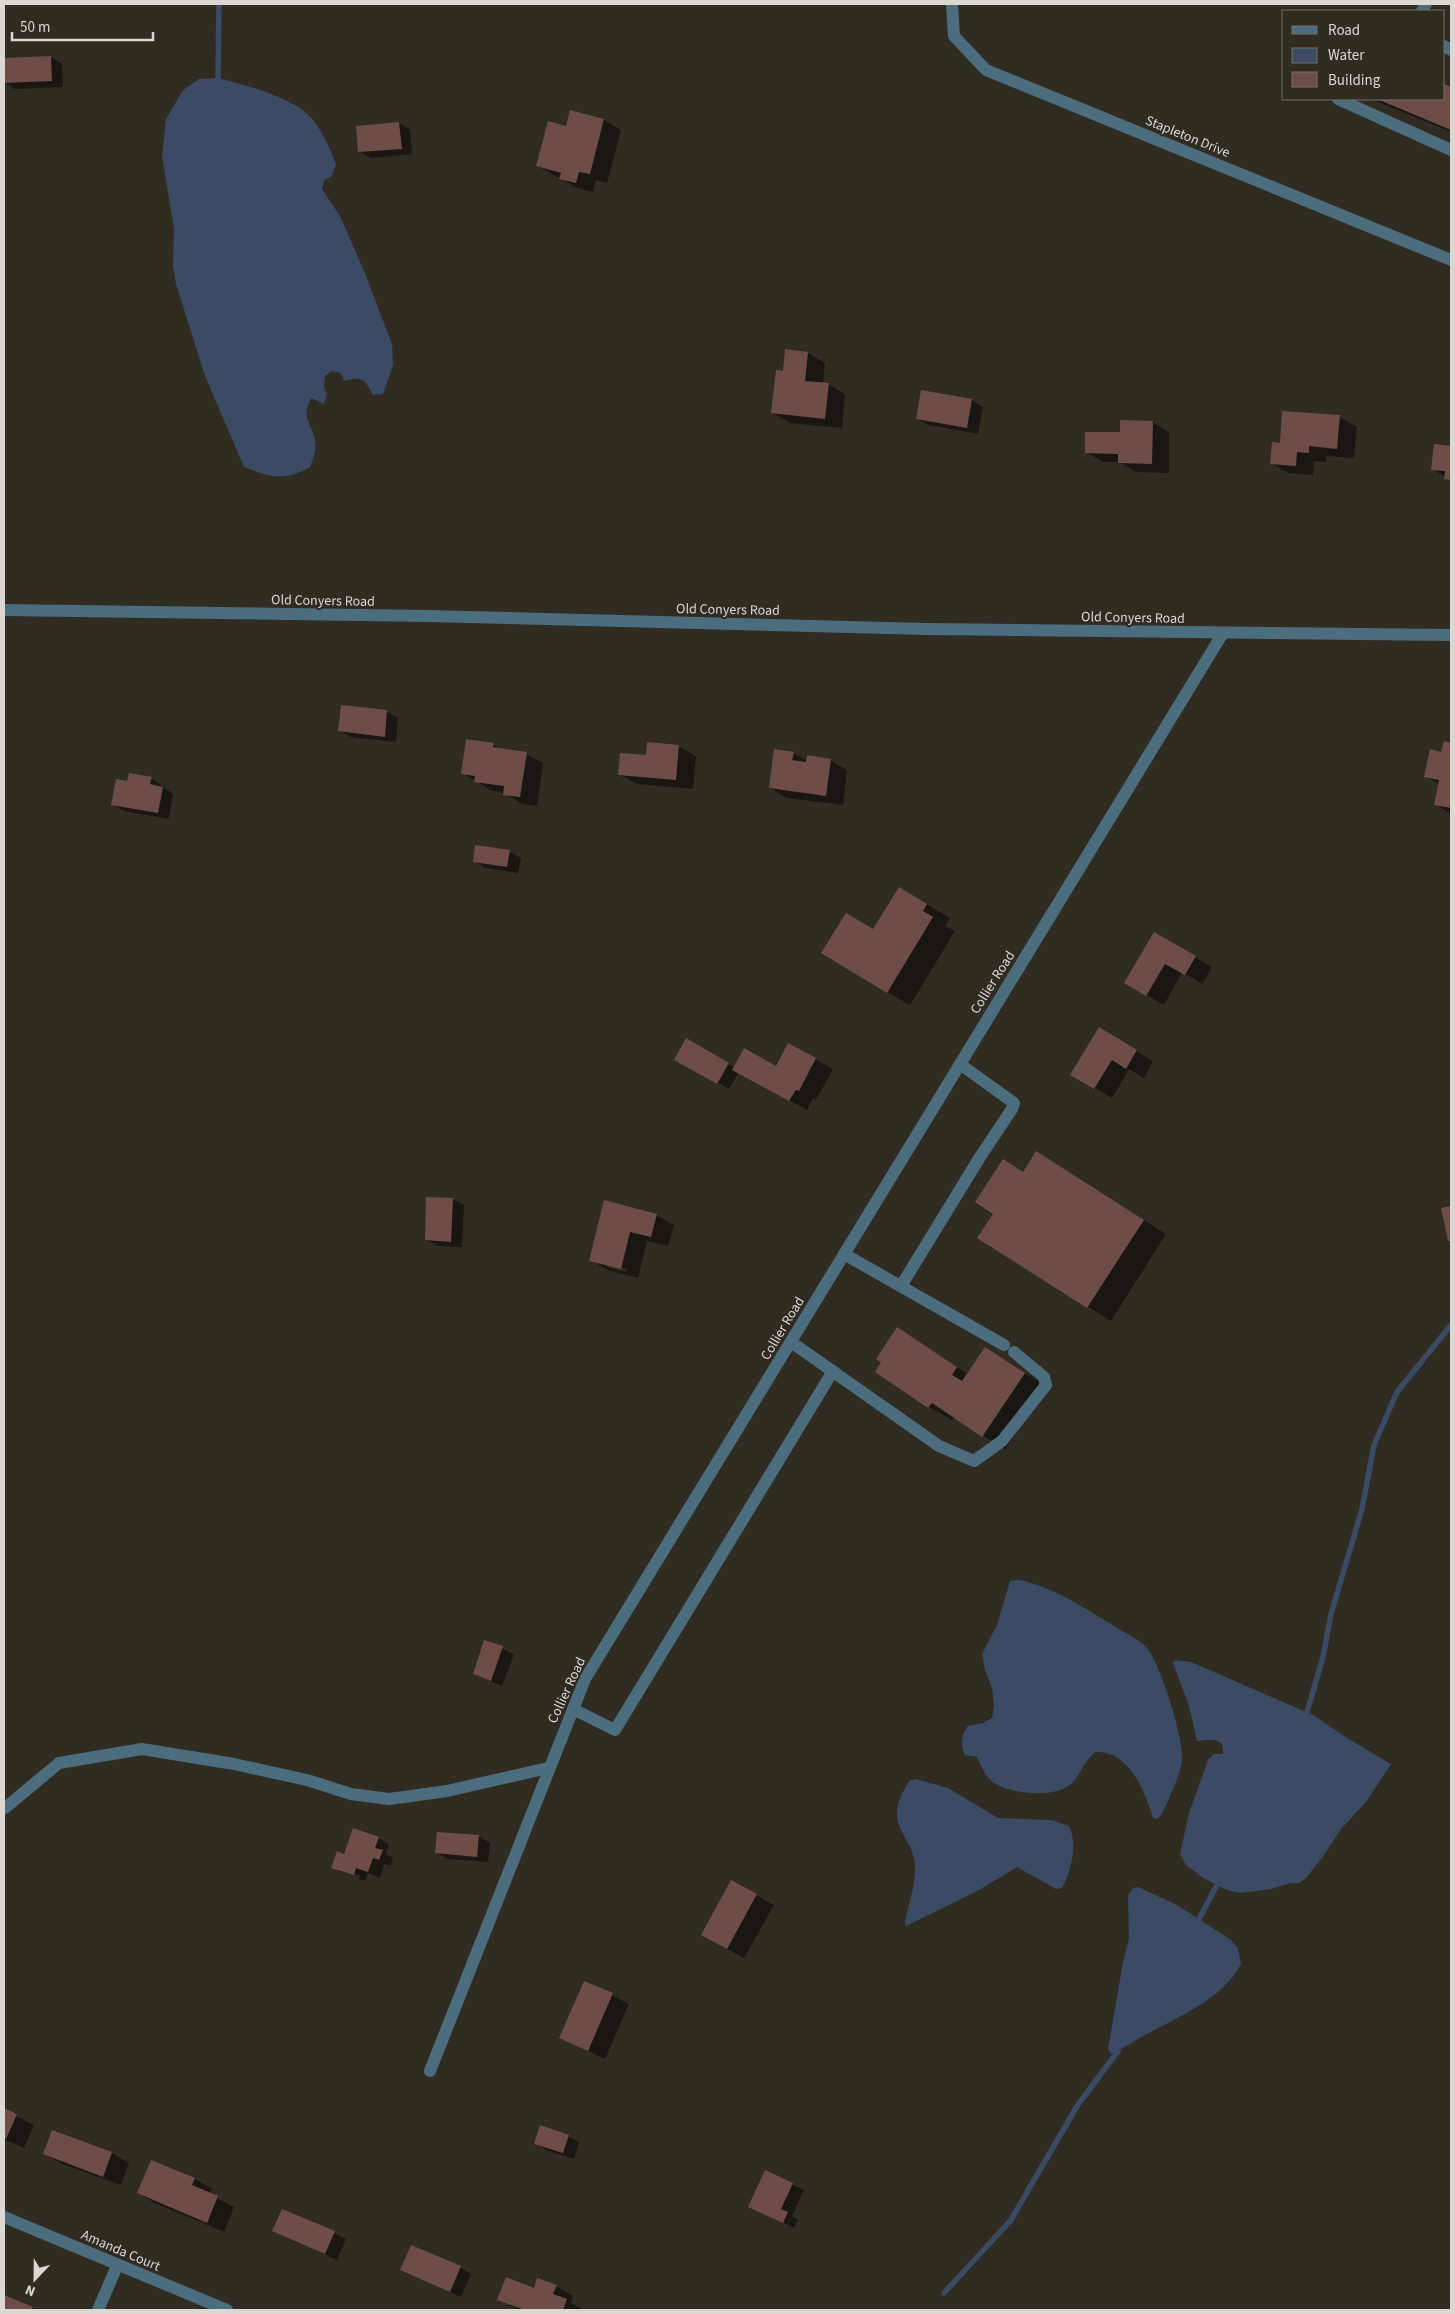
<svg xmlns="http://www.w3.org/2000/svg" width="1455" height="2314" font-family="'Source Sans 3',sans-serif">
<rect width="100%" height="100%" fill="#312c22"/>
<g fill="#3b4b64">
<path d="M218,78c27,7 78,20 95,42 10,13 18,30 23,45l-5,12 -7,3 -2,9 19,29 25,58 26,68 1,21 -10,29 -10,1c-9,-16 -10,-19 -29,-14l-3,-8 -9,-2 -7,5 -1,11 3,7 -3,10 -13,-6c-10,21 0,24 4,42 2,9 -2,19 -5,27 -26,15 -39,10 -66,0l-39,-91 -29,-92 -3,-19 1,-36 -12,-73 4,-37 17,-29 16,-11z"/>
<path d="M1019,1580c34,7 66,28 95,46 11,7 23,12 32,21 14,14 39,95 36,114 -3,18 -13,37 -20,53l-5,5 -4,-1c-8,-27 -24,-68 -58,-66 -10,8 -14,22 -23,31 -16,16 -61,11 -78,0 -10,-7 -12,-17 -17,-26l-12,-2c-5,-11 -4,-20 3,-29l15,-3 9,-5 2,-11 -2,-19 -7,-18 -3,-16 15,-29 13,-44z"/>
<path d="M1175,1660l16,2 122,53 34,23 44,26 -25,38 -25,27 -19,29 -17,21 -6,4h-9l-19,6 -31,4 -13,-3 -24,-12 -17,-13 -6,-11 9,-41 19,-53 6,-6h9c2,-19 -15,-14 -26,-13l-8,-35 -16,-43z"/>
<path d="M916,1779l32,9 50,30 53,2 18,6c9,17 2,46 -7,62l-6,1 -39,-22 -38,23 -73,36 -1,-3c3,-18 11,-38 10,-57 -1,-18 -9,-24 -15,-39 -8,-16 1,-33 10,-47z"/>
<path d="M1138,1887l41,19 52,34 7,8 3,16c-18,35 -63,53 -96,71 -11,6 -22,14 -34,19l-3,-5 15,-87 6,-23 -1,-44 5,-7z"/>
</g>
<g fill="#0007" fill-rule="evenodd">
<path d="M51,57l11,7 1,23 -48,2 -11,-7v-23z"/>
<path d="M1444,86l7,3v43l-80,-33h73z"/>
<path d="M571,111l33,9 17,10 -14,53 -11,-3 -3,12 -16,-4 -39,-22 28,-39z"/>
<path d="M399,123l11,6 2,25 -41,4 -12,-7z"/>
<path d="M808,353l17,10 -2,21h5l17,10 -3,34 -52,-5 -17,-10 11,-41z"/>
<path d="M972,400l11,7 -5,27 -49,-9 -12,-6z"/>
<path d="M1339,417l18,10 -3,31 -28,-2v6l-12,-1 -1,14 -25,-2 -17,-10 10,-19z"/>
<path d="M1152,422l17,10v41l-33,-1 -17,-10h-16l-17,-10 35,-18z"/>
<path d="M1435,445l16,2v34l-18,-12z"/>
<path d="M342,707l45,5 11,6 -2,24 -45,-5 -11,-6z"/>
<path d="M467,741l27,4 9,5 23,4 17,9 -6,43 -15,-2 -17,-11 -12,-2 -31,-18z"/>
<path d="M1445,743l6,1v70l-16,-10 4,-20 -13,-8 16,-23z"/>
<path d="M678,746l18,10 -3,33 -56,-5 -17,-9z"/>
<path d="M793,753l14,8 23,-1 17,10 -4,35 -56,-7 -17,-10z"/>
<path d="M151,778l22,16 -4,25 -45,-8 -11,-6 15,-23z"/>
<path d="M510,852l11,6 -3,15 -33,-5 -11,-7z"/>
<path d="M899,888l51,30 -5,8 10,5 -45,74 -23,-13 -13,-62z"/>
<path d="M1155,934l57,33 -10,17 -20,-12 -18,33 -38,-22z"/>
<path d="M1099,1029l54,32 -9,17 -15,-9 -17,29 -40,-23z"/>
<path d="M687,1040l48,28h41l13,-23 44,24 -17,31 -3,-2 -6,12 -68,-38 -10,17 -53,-30z"/>
<path d="M1036,1152l130,82 -55,87 -132,-83z"/>
<path d="M452,1199l12,6 -2,42 -24,-1 -12,-6z"/>
<path d="M605,1202l51,13 18,10 -6,21 -21,-5 -9,37 -30,-8 -18,-10zM607,1264l20,5 -1,3 -19,-5z"/>
<path d="M898,1329l70,45 18,-26 61,39 -42,62 -51,-32 -2,3 -23,-13 -52,-36z"/>
<path d="M485,1642l29,12 -12,32 -28,-12z"/>
<path d="M479,1836l11,7 -2,19 -40,-3 -11,-6z"/>
<path d="M378,1838l11,6 -3,10 7,4 -2,8 -7,-2 -4,14 -12,-5 -3,8 -22,-8 16,6 1,-3 -17,-6v3l-10,-6 12,-12z"/>
<path d="M732,1882l42,23 -30,53 -25,-13z"/>
<path d="M585,1982l44,22 -24,55 -45,-22z"/>
<path d="M4,2110l30,15 -10,23 -20,-9z"/>
<path d="M53,2132l59,21 17,10 -8,22 -59,-21 -17,-10z"/>
<path d="M568,2136l11,6 -5,17 -28,-9 -11,-7z"/>
<path d="M152,2161l43,18 17,10 -3,5 25,13 -10,25 -69,-29 -17,-10z"/>
<path d="M766,2172l38,18 -12,26 6,4 -4,8 -34,-17z"/>
<path d="M283,2210l63,29 -9,21 -63,-29z"/>
<path d="M460,2267l11,7 -10,23 -59,-28z"/>
<path d="M556,2286l17,10 -2,7 13,7h-65l-20,-11 36,-10z"/>
<path d="M4,2296l28,12 4,2h-32z"/>
</g>
<g fill="none" stroke-linecap="round" stroke-linejoin="round">
<g stroke="#3b4b64" stroke-width="5.5">
<path d="M218,78l1,-74"/>
<path d="M1307,1712l16,-55 8,-43 31,-105 12,-64 23,-53 54,-67"/>
<path d="M1199,1919l18,-34"/>
<path d="M944,2293l67,-73 66,-114 41,-55"/>
</g>
</g>
<g fill="#6e4d48">
<path d="M51,56l1,25 -48,2v-25z"/>
<path d="M1444,84l7,3v43l-74,-31h67z"/>
<path d="M570,110l34,9 -14,55 -11,-2 -3,11 -17,-4 2,-6 -25,-7 12,-45 18,5z"/>
<path d="M399,122l3,27 -44,3 -2,-26z"/>
<path d="M785,349l23,3 -3,29 24,2 -4,36 -54,-6 5,-43 7,1z"/>
<path d="M921,390l51,9 -5,29 -51,-9z"/>
<path d="M1282,411l58,4 -3,34 -28,-3v7l-12,-1 -1,14 -26,-2 2,-22 8,1z"/>
<path d="M1120,420l33,1 -1,43 -34,-1v-9l-33,-1v-21h35z"/>
<path d="M1434,444l17,2v34l-7,-1 1,-8 -14,-1z"/>
<path d="M341,705l46,5 -2,27 -47,-6z"/>
<path d="M466,739l28,4 -1,4 34,5 -7,45 -17,-2 1,-9 -30,-4 1,-6 -14,-2z"/>
<path d="M1444,741l7,2v65l-17,-3 5,-25 -15,-3 6,-28 11,3z"/>
<path d="M647,742l32,3 -3,35 -58,-5 2,-22 26,2z"/>
<path d="M774,749l20,3 -2,8 14,2 1,-7 24,4 -5,37 -57,-8z"/>
<path d="M129,773l23,4 -2,7 13,3 -5,26 -47,-8 5,-26 11,2z"/>
<path d="M475,845l35,5 -3,17 -34,-5z"/>
<path d="M899,887l28,17 -4,7 10,6 -46,76 -66,-40 25,-40 27,16z"/>
<path d="M1154,932l42,24 -11,19 -20,-11 -19,32 -22,-13z"/>
<path d="M1099,1027l38,23 -11,19 -14,-9 -18,29 -24,-14z"/>
<path d="M686,1038l43,25 -12,21 -43,-24z"/>
<path d="M788,1043l28,15 -17,33 -3,-1 -7,11 -57,-31 12,-22 32,18z"/>
<path d="M1036,1151l108,69 -57,88 -110,-70 16,-24 -18,-12 28,-43 20,13z"/>
<path d="M426,1197l27,1 -2,44 -26,-2z"/>
<path d="M604,1200l53,14 -6,23 -21,-5 -9,37 -32,-8z"/>
<path d="M1451,1206v35h-3l-7,-33z"/>
<path d="M897,1327l60,40 -5,8 10,6 23,-34 40,26 -43,64 -50,-34 -4,5 -53,-36 6,-10 -5,-3z"/>
<path d="M484,1640l19,6 -12,35 -18,-7z"/>
<path d="M353,1828l26,9 -4,11 8,2 -4,10 -6,-2 -5,14 -12,-4 -2,7 -23,-7 6,-17 7,3z"/>
<path d="M437,1832l42,3 -2,22 -42,-4z"/>
<path d="M731,1880l26,14 -30,55 -26,-14z"/>
<path d="M584,1981l29,12 -25,58 -29,-13z"/>
<path d="M4,2108l13,6 -11,25 -2,-1z"/>
<path d="M540,2125l29,10 -6,18 -29,-9z"/>
<path d="M52,2130l60,22 -9,25 -60,-23z"/>
<path d="M151,2160l44,18 -3,7 26,11 -11,27 -70,-30z"/>
<path d="M765,2170l28,13 -12,26 7,3 -5,11 -35,-16z"/>
<path d="M282,2209l53,22 -10,23 -53,-23z"/>
<path d="M411,2245l50,21 -11,26 -50,-22z"/>
<path d="M506,2277l28,11 3,-10 20,7 -4,9 14,5 -4,11h-38l-28,-10z"/>
<path d="M4,2295l29,12 -2,3h-27z"/>
</g>
<g fill="none" stroke-linecap="round" stroke-linejoin="round">
<g stroke="#4b6d7e" stroke-width="12">
<path d="M952,4l2,32 32,34 465,190"/>
<path d="M1422,11l4,-7"/>
<path d="M1444,46l7,4"/>
<path d="M1338,99l113,51"/>
<path d="M4,610l425,6 497,13 525,6"/>
<path d="M844,1254l160,91"/>
<path d="M901,1286l79,-129 32,-48 2,-6 -54,-39"/>
<path d="M791,1342l148,104 35,15 28,-20 44,-56 -2,-8 -30,-25"/>
<path d="M573,1709l42,21 218,-359"/>
<path d="M5,1808l54,-45 83,-14 92,15 73,16 44,14 38,5 58,-8 101,-23"/>
<path d="M430,2071l155,-392 638,-1046"/>
<path d="M4,2217l223,93"/>
<path d="M98,2310l19,-44"/>
</g>
</g>
<g text-anchor="middle" stroke-width="4.5" stroke-linejoin="round" paint-order="stroke">
<g font-size="14" fill="#dbd7d1" stroke="#312c22">
<text transform="translate(1188 136) rotate(22)" y="5">Stapleton Drive</text>
<text transform="translate(323 600) rotate(1)" y="5">Old Conyers Road</text>
<text transform="translate(728 609) rotate(1)" y="5">Old Conyers Road</text>
<text transform="translate(1133 617) rotate(1)" y="5">Old Conyers Road</text>
<text transform="translate(992 982) rotate(-58)" y="5">Collier Road</text>
<text transform="translate(782 1328) rotate(-59)" y="5">Collier Road</text>
<text transform="translate(566 1690) rotate(-65)" y="5">Collier Road</text>
<text transform="translate(121 2250) rotate(23)" y="5">Amanda Court</text>
</g>
</g>
<rect width="1455" height="2314" fill="none" stroke="#dbd7d1" stroke-width="10"/>
<rect x="1282" y="10" width="162" height="90" fill="#312c22" stroke="#757068"/>
<rect x="1292" y="26" width="25" height="8" fill="#4b6d7e" stroke="#757068"/>
<text x="1328" y="35" font-size="15" fill="#dbd7d1">Road</text>
<rect x="1292" y="48" width="25" height="15" fill="#3b4b64" stroke="#757068"/>
<text x="1328" y="60" font-size="15" fill="#dbd7d1">Water</text>
<rect x="1292" y="72" width="25" height="15" fill="#6e4d48" stroke="#757068"/>
<text x="1328" y="85" font-size="15" fill="#dbd7d1">Building</text>
<g transform="translate(35 2279) rotate(202)" stroke="#312c22" stroke-width="4" paint-order="stroke">
<path d="M0-4L9 19L0 12L-9 19Z" fill="#dbd7d1"/>
<text y="-8" font-size="14" font-weight="bold" text-anchor="middle" fill="#dbd7d1">N</text>
</g>
<path d="M12 32v8h141v-8" fill="none" stroke="#dbd7d1" stroke-width="2.5"/>
<text x="20" y="32" font-size="15" fill="#dbd7d1" stroke="#312c22" stroke-width="4" paint-order="stroke">50 m</text>
</svg>
